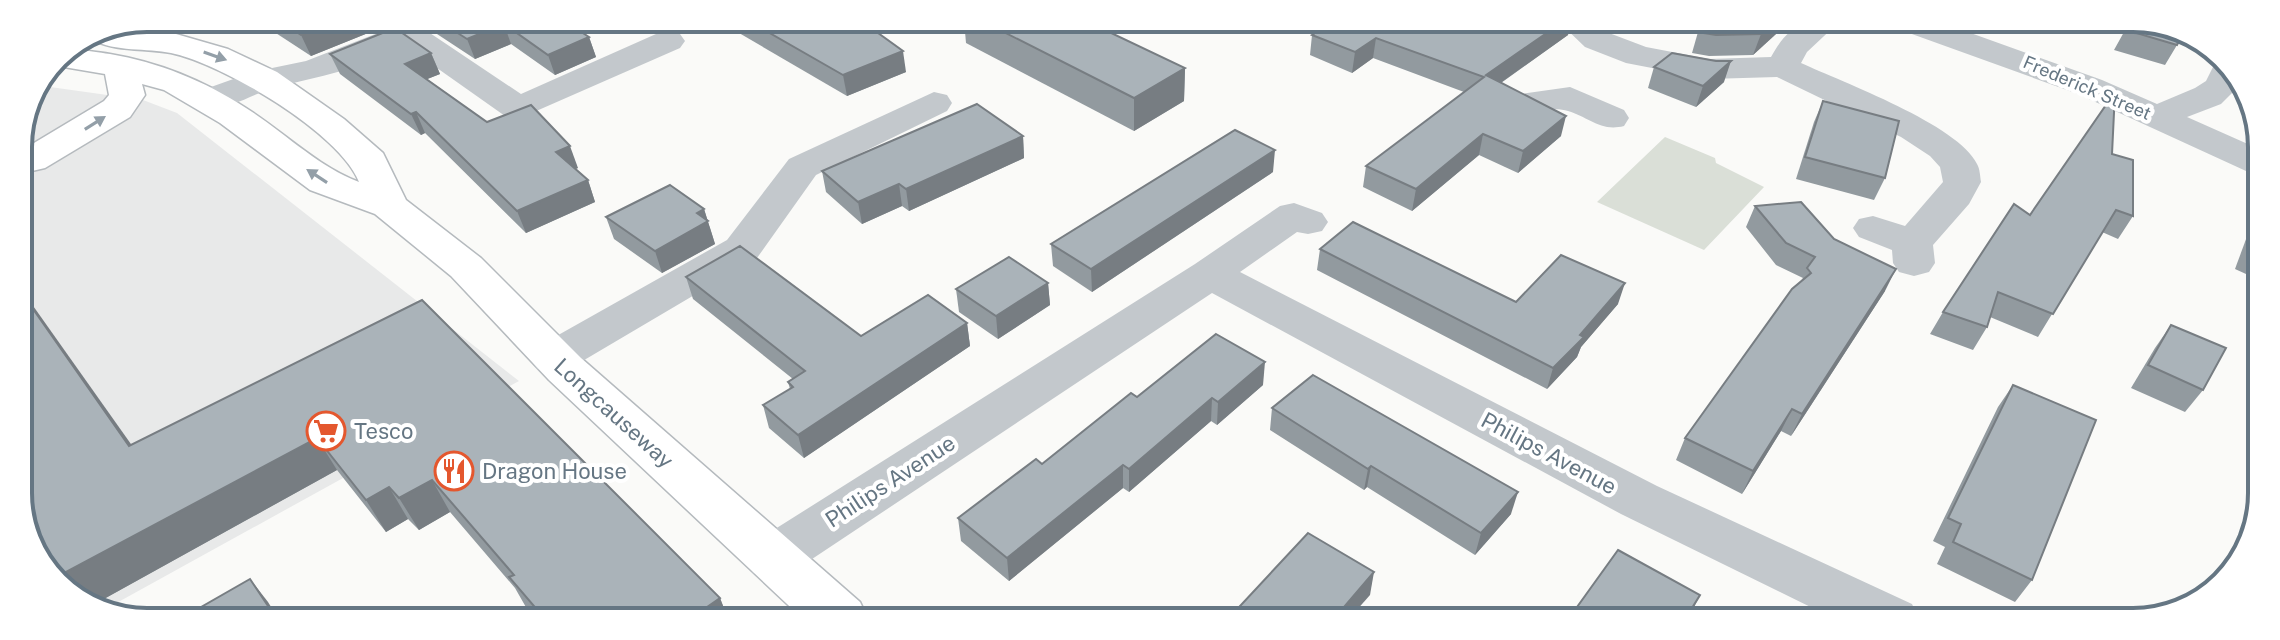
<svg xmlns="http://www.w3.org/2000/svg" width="2280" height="640" font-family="'Public Sans',sans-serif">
<rect width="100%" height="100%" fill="#fafaf8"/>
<path fill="#e8e9e9" d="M43,86l100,14 34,13 342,268 -417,230 -46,-27 -35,-66 -3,-379z"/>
<path fill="#dadfd7" d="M1665,137l50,21 1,5 48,24 -60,63 -107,-48z"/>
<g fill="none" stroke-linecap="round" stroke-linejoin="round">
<g stroke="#b5babe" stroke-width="3">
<path id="primary" d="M124,27l52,7 52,15 49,23 67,47 39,34 23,47 75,58 100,100 279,244 8,17h-65l-254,-239 -98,-104 -76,-62 -65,-24 -90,-67 -56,-33 -22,-6 3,11 -15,22 -85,51 -13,3 -13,-3v-16l85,-51 5,-6 -4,-21 -53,-9 4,-9c21,-9 32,-5 54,-2 48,8 95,27 136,54 38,24 71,58 113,74 -19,-49 -136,-118 -188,-129 -24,-5 -56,-1 -78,-13z"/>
</g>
<g fill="#c3c8cc" fill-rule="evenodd">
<path d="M372,18l37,1 112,75 135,-60 12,-3 12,3 5,7 -5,7 -162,71 -13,-3 -102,-72c-38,26 -86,32 -129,44 -26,7 -50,26 -77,20l-5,-8 5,-8 56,-20 53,-11 77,-30z"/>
<path d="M1558,21h36l15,12 37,14 63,12 62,-2c19,-34 31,-35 68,-35l-32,30 -6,11c41,19 158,62 176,101 3,5 3,12 4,18l-12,22 -36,41 2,18 -6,9 -15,4 -15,-4 -6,-9 -1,-13 -33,-13 -6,-9 6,-9 14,-3 32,10 38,-44 -3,-15 -10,-11 -29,-19 -124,-60 -68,2 -83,-16 -41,-16z"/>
<path d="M1894,22h46l162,58 55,24 38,-16 11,-7 13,-26 11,7 10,20 -1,4 -18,18 -34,13 72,32v25l-13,-3 -168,-77 -180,-65z"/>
<path d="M1570,87l54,23 5,8 -5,8c-24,6 -35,-9 -56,-15 -14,-5 -31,2 -47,-1l-5,-8 5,-8z"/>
<path d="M934,92l13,3 5,8 -5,8 -131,64 -59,83 -188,111 -16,5 -16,-5 -7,-11 7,-11 190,-107 62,-81z"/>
<path d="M1294,203l28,10 6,9 -6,9 -14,3 -11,-2 -57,40 417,214 255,118 8,17h-81l-218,-107 -409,-221 -421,280 -19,6 -19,-6 -8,-15 8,-15 442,-279 85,-58z"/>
</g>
<use href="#primary" fill="#fff" fill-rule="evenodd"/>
</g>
<g fill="#929a9f">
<path d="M253,18h120l5,11 -67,27z"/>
<path d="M431,19h136l-4,2 26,16 7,20 -41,18 -44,-31 -36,15 -38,-25z"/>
<path d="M715,19l145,1 46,52 -59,24z"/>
<path d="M964,20h120l101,48 -1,33 -50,30 -168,-88z"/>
<path d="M1711,21h70l-5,13 -23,21 -44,1 -17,-3 6,-21z"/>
<path d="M2111,22h55l11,23 -12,20 -51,-15 10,-18 -16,-4z"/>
<path d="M1312,35h256l-67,48 60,53 -43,37 -39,-18 -67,56 -49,-24 3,-21 98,-74 -91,-34 -21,15 -42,-18z"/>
<path d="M431,53l9,21 -13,5 60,43 91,46 -3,1 13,11 7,22 -69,31 -101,-100 -4,2 -81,-61 -10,-20z"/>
<path d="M1654,67l70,15 -28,25 -48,-19z"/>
<path d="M1823,101l62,77 -11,22 -78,-21 18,-57z"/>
<path d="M1023,136l1,22 -115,53 -7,-5 -40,18 -36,-32 -4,-21z"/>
<path d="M2112,154l21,62 -15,23 -16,-7 -64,105 -48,-20 -3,10 -14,23 -43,-16 13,-22 87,-97z"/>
<path d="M1273,172l-181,120 -39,-26 -2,-22z"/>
<path d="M2259,204v72l-2,3 -22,-10z"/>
<path d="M1755,206l79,33 51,52 -94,145 -10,-5 -39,63 -66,-34 9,-22 118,-160 -27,-13 -30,-38z"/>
<path d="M704,209l11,35 -53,29 -48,-34 -8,-22z"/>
<path d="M1320,249l196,53 102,2 -37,43 -4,10 -30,32 -230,-119z"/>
<path d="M686,277l175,59 106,-13 3,23 -166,112 -35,-30 -6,-23 27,-16 -2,-7 5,-3 -100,-80z"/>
<path d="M1048,283l2,22 -52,34 -39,-27 -3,-23z"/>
<path d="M422,300l298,298 8,21h-193l-8,-10 -12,-21 -65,-76 -31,18 -11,-11 -22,13 -49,-62 -244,135 -37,-21 75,-139z"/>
<path d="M2171,325l32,65 -18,22 -54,-24 24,-40z"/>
<path d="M1263,385l-46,40 -6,-4 -82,71 -6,-4 -114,93 -48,-40 -3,-23 84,-54 95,-67z"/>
<path d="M2013,385l19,195 -17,22 -78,-38 8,-17 -12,-6 65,-134z"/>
<path d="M1272,408l239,106 -36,41 -108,-68 -3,3 -94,-60z"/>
<path d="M2258,432v29l-10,-4z"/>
</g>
<g fill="#777d82">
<path d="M344,18h29l5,11 -67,27 -10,-21z"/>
<path d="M1564,21h8l-4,14 -86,61 4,-21z"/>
<path d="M1775,21h6l-5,13 -23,21 8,-21z"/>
<path d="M504,24l7,20 -36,15 -8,-20z"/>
<path d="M589,37l7,20 -41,18 -7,-20z"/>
<path d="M1376,38l-3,20 -21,15 3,-21z"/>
<path d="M903,51l3,21 -59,24 -4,-21z"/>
<path d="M431,53l9,21 -25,10 -10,-20z"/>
<path d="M1731,61l-7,21 -28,25 7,-21z"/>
<path d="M1185,68l-1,33 -50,30v-33z"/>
<path d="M416,112l9,21 -4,2 -10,-21z"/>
<path d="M1566,116l-5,20 -43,37 5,-22z"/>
<path d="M1483,134l-4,21 -67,56 4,-22z"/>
<path d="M1023,136l1,22 -115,53 -3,-22z"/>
<path d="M570,146l8,22 -14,6 -8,-22z"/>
<path d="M1275,150l-2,22 -181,120 -1,-23z"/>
<path d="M588,180l7,22 -69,31 -9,-22z"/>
<path d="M899,184l3,22 -40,18 -4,-22z"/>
<path d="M704,209l11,35 -53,29 -7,-22 42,-38z"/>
<path d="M1896,269l-11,22 -94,145 11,-22z"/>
<path d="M1048,283l2,22 -52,34 -2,-23z"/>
<path d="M1625,283l-7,21 -37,43 -4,10 -30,32 6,-21 27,-33z"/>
<path d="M19,286l136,192 -26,-32 -110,-157z"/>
<path d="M967,323l3,23 -166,112 -6,-23z"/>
<path d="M1265,362l-2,23 -46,40 1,-23z"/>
<path d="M1212,398l-1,23 -82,71v-23z"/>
<path d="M1792,409l-11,22 -39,63 11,-23z"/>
<path d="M317,438l20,32 -244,135 -37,-21 -3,-5z"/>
<path d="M1123,465v23l-114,93 -2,-23z"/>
<path d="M1371,466l-4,21 -3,3 4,-21z"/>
<path d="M432,480l18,32 -31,18 -20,-32z"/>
<path d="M389,487l19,32 -22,13 -20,-32z"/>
<path d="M1518,492l-7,22 -36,41 6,-22z"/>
<path d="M1374,572l-4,23 -22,25h-15z"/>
<path d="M250,579l18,23 10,16h-2z"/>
<path d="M1700,595l-13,26h-3z"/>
<path d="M720,598l8,21h-25l-3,-7z"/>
</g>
<g fill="#aab3b9" stroke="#777d82" stroke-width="2">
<path d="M275,18h69l-43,17z"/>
<path d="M436,19h125l28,18 -41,18 -44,-31 -37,15z"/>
<path d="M745,19l115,1 43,31 -60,24z"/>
<path d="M980,20h104l101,48 -51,30z"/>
<path d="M1334,21h230l-78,54 80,41 -43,35 -40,-17 -67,55 -50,-23 118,-89 -108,-39 -21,14 -43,-17z"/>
<path d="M1711,21h64l-14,13 -45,1 -18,-3z"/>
<path d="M2130,22h36l17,11 -6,12 -51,-15z"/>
<path d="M395,28l36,25 -26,11 82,58 44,-17 39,41 -14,6 32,28 -71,31 -101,-99 -5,2 -81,-60z"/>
<path d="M1672,53l44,8h15l-28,25 -49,-19z"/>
<path d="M2115,92l-3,62 21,6v56l-17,-6 -63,104 -55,-22 -11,35 -44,-15 71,-108 16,11z"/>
<path d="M1823,101l76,20 -14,57 -80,-21z"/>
<path d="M977,104l46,32 -117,53 -7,-5 -41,18 -36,-31z"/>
<path d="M1235,130l40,20 -184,119 -40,-25z"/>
<path d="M670,185l34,24 -7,4 11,8 -53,30 -49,-34z"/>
<path d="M1801,202l33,37 62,30 -94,145 -10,-5 -39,62 -68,-33 107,-149 19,-16 -4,-5 8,-11 -29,-14 -31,-37z"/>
<path d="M1353,222l163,80 45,-47 64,28 -45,52 4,2 -31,31 -233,-119z"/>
<path d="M2259,227v23l-7,-3z"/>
<path d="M740,246l121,90 67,-41 39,28 -169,112 -35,-30 30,-18 -5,-5 17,-11 -119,-94z"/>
<path d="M1009,257l39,26 -52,33 -40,-27z"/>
<path d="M19,289l110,157 293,-146 298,298 -20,14 6,7h-161l-36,-42 5,-2 -82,-95 -33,18 -10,-11 -23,13 -49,-62 -264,141 -32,-61z"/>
<path d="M2171,325l55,23 -23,42 -55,-25z"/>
<path d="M1216,334l49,28 -47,40 -6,-4 -83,71 -6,-4 -116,93 -49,-40 78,-59 6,5 89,-71 6,4z"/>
<path d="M1313,375l205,117 -37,41 -110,-67 -3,3 -96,-61z"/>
<path d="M2013,385l83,35 -64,160 -79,-38 8,-18 -13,-6z"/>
<path d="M1308,533l66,39 -41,48h-106z"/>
<path d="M1618,550l82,45 -16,26h-117z"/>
<path d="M250,579l26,39h-94z"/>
</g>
<defs><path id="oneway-solid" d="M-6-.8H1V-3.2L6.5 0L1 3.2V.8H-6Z" transform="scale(2)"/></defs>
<g fill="#939fa8">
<use href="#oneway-solid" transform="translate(215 56) rotate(19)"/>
<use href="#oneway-solid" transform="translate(95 123) rotate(-32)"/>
<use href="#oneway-solid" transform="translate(317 176) rotate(-147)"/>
</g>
<defs>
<g id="supermarket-ring" transform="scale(2)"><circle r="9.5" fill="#fff" stroke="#e4572e" stroke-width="1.5"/><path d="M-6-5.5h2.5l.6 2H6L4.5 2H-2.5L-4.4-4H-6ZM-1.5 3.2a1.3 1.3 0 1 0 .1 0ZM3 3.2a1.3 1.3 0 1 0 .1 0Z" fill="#e4572e"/></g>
<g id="restaurant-ring" transform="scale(2)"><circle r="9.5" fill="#fff" stroke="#e4572e" stroke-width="1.5"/><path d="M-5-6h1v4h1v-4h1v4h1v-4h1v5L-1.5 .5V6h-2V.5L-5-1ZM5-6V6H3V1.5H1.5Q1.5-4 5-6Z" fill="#e4572e"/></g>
</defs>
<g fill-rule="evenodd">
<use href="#supermarket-ring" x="326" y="431"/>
<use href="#restaurant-ring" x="454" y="471"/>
</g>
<g text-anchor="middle" stroke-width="8" stroke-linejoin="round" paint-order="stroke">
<g font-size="18" fill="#657683" stroke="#fff">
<text transform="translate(2087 88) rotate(23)" y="6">Frederick Street</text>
</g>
<g font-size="22" fill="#657683" stroke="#fff">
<text transform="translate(614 413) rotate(42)" y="8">Longcauseway</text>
<text transform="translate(1549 453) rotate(28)" y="8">Philips Avenue</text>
<text transform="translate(890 481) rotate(-33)" y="8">Philips Avenue</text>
</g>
<g font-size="22" fill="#657683" stroke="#fff" text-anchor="start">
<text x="354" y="439">Tesco</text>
<text x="482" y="479">Dragon House</text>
</g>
</g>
<path d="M0 0H2280V640H0ZM147 32H2133A115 115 0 0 1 2248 147V493A115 115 0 0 1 2133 608H147A115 115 0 0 1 32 493V147A115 115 0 0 1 147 32Z" fill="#fff" fill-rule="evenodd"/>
<path fill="none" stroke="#657683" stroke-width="4" d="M147 32H2133A115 115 0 0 1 2248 147V493A115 115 0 0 1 2133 608H147A115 115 0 0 1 32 493V147A115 115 0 0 1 147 32Z"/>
</svg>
